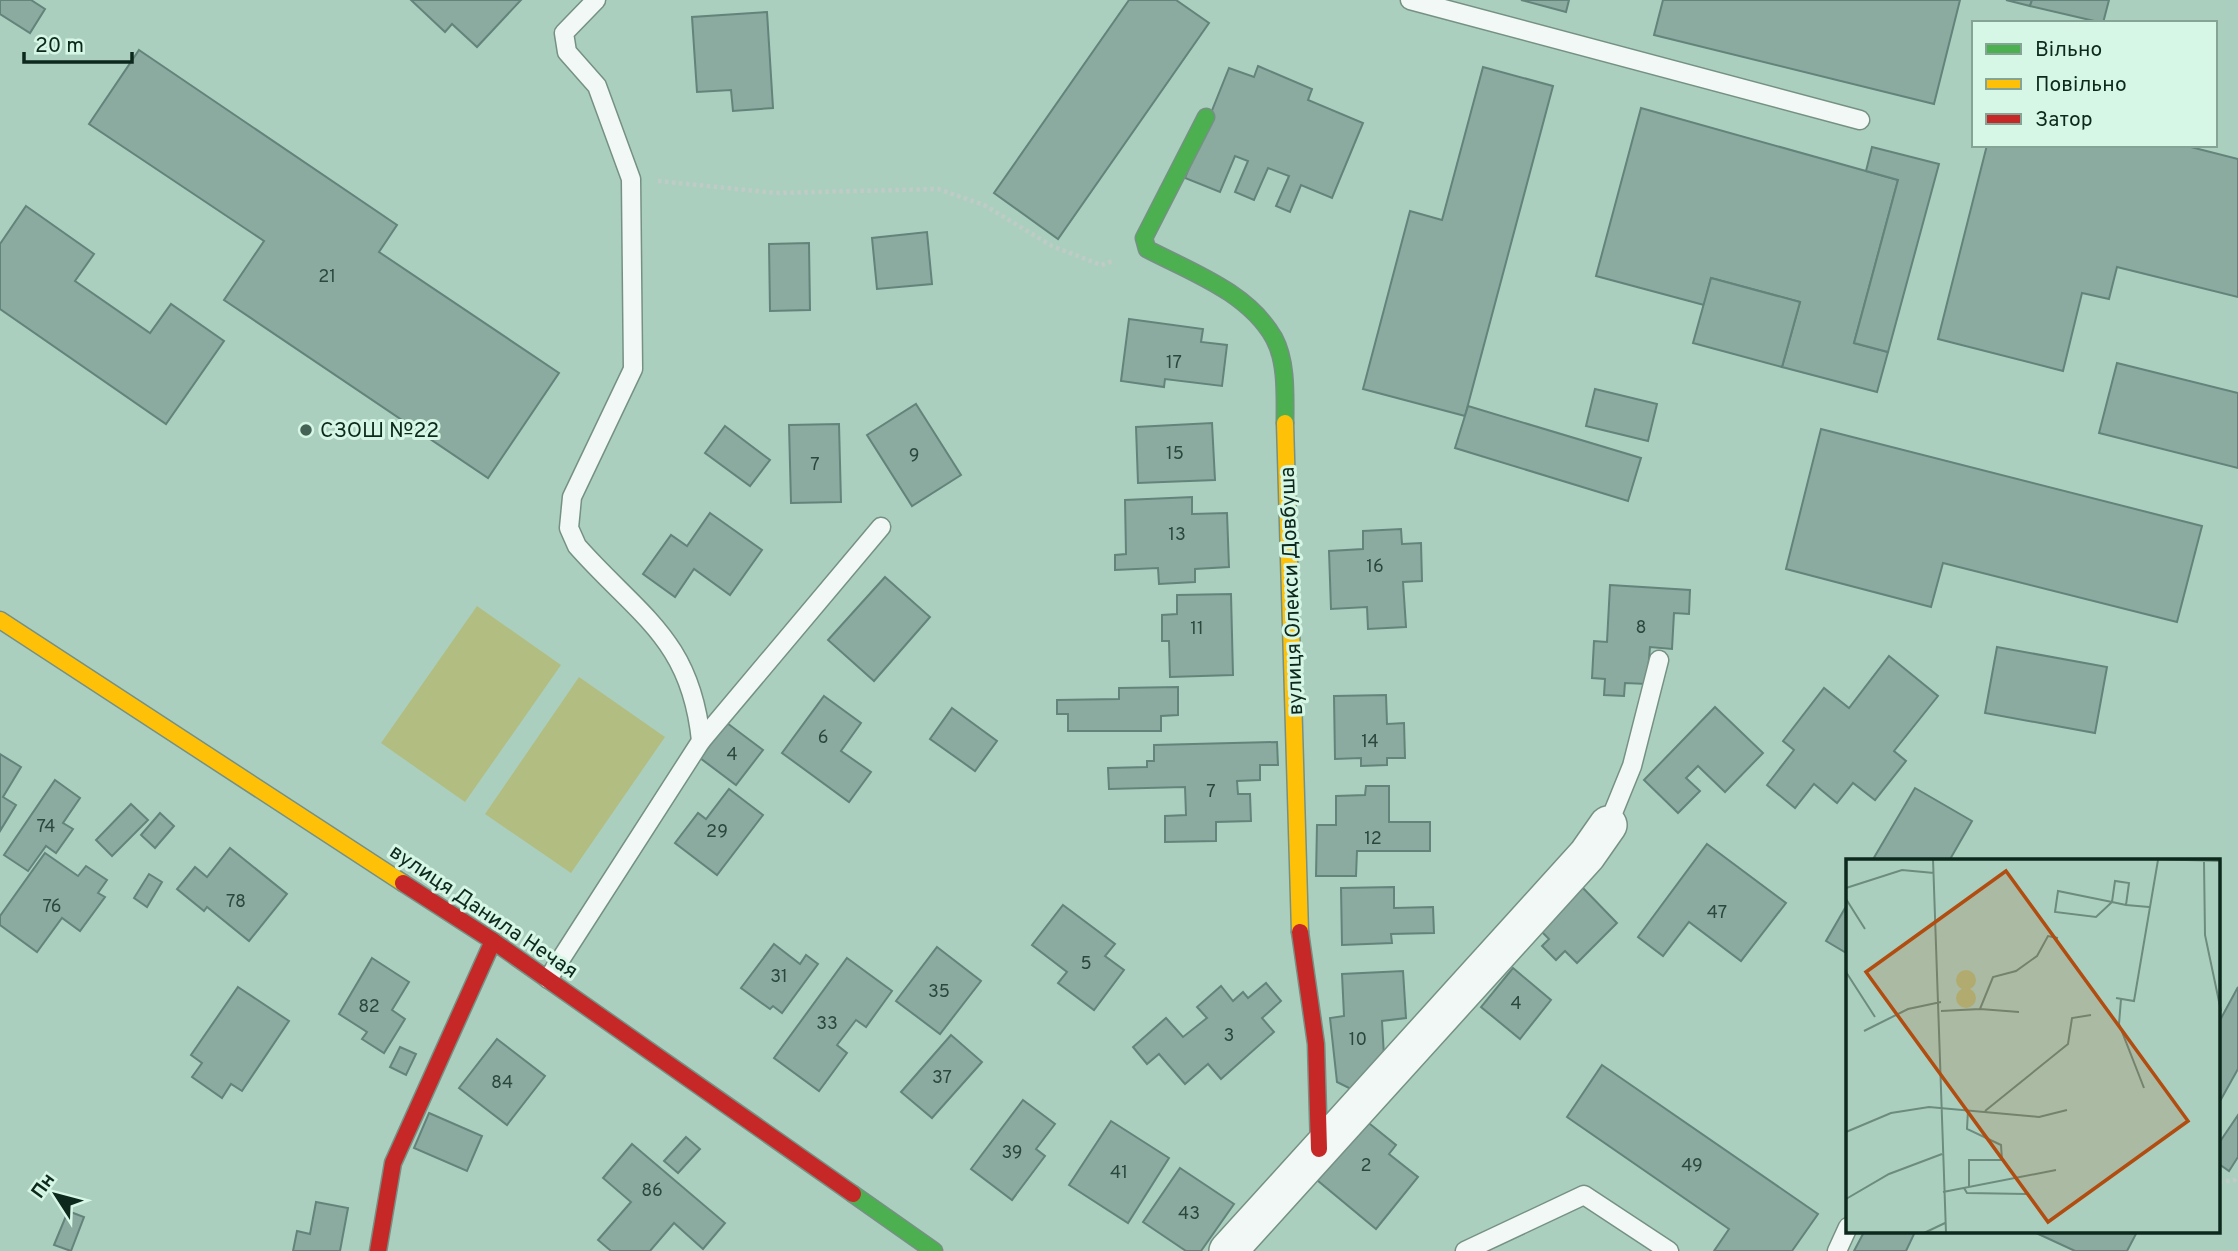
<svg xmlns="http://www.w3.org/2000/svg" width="2238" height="1251" font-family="Overpass,sans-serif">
<rect width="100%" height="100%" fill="#abcfbe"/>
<g fill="#b2bd82">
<path d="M477,606l84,59 -96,137 -84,-59z"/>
<path d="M579,677l86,60 -94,136 -86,-59z"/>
</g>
<g fill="#8baaa0" stroke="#62847b" stroke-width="2">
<path d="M0,0h31l14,9 -15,24 -30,-19z"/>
<path d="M411,0h110l-44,47 -25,-23 -7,8z"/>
<path d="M1129,0h47l33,23 -151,216 -64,-46z"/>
<path d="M1521,0h48l-3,12z"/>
<path d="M1663,0h297l-26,104 -280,-69z"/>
<path d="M2006,0h26l-2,6z"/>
<path d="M2032,0h77l-6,23 -73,-17z"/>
<path d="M767,12l6,96 -40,3 -2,-21 -34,2 -5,-75z"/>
<path d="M139,50l258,175 -18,27 180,121 -71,105 -264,-178 40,-59 -175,-117z"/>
<path d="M1258,66l54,23 -4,11 55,23 -31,75 -31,-13 -11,27 -14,-6 13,-30 -21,-8 -14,32 -19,-8 13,-31 -13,-5 -15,36 -35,-14 44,-110 25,9z"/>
<path d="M1483,67l70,19 -88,330 -102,-27 47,-178 32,9z"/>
<path d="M1641,108l257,72 -44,163 34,9 -11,40 -95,-25 18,-65 -89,-24 -7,27 -108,-29z"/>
<path d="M1987,145h196l55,14v138l-121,-30 -8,32 -27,-6 -19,78 -125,-32z"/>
<path d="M1872,147l67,17 -51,188 -34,-9 44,-163 -32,-9z"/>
<path d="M26,206l68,48 -19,27 75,52 21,-29 53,37 -58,83 -166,-115v-65z"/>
<path d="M927,232l5,52 -55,5 -5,-51z"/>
<path d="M809,243l1,67 -40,1 -1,-67z"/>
<path d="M1711,278l89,24 -18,65 -89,-24z"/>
<path d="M1129,319l74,10 -2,13 26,3 -5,41 -57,-7 -1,8 -43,-6z"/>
<path d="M2117,363l121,30v75l-139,-35z"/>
<path d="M1595,389l62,15 -9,37 -62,-15z"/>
<path d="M916,404l45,71 -49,31 -45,-71z"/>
<path d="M1468,406l173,52 -13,43 -173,-53z"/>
<path d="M1212,423l3,57 -77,3 -2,-56z"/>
<path d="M839,424l2,78 -50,1 -2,-78z"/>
<path d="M725,426l45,34 -20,26 -45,-33z"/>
<path d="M1821,429l381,97 -25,96 -234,-59 -12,44 -145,-38z"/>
<path d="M1192,497v17l35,-1 2,54 -34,2v13l-36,2 -1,-16 -43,2v-15l11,-1 -1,-54z"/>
<path d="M710,513l52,37 -32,45 -36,-26 -19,28 -32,-23 28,-39 16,11z"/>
<path d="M1401,529l1,15 19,-1 1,38 -19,1 3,45 -38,2 -1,-22 -36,2 -2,-58 34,-2v-18z"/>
<path d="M885,577l45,40 -56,64 -46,-41z"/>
<path d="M1610,585l80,5 -1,24 -15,-1 -2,36 -22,-2 -3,37 -22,-1 -1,13 -20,-1 1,-16 -13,-1 2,-37 13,1z"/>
<path d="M1231,594l2,81 -63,2 -1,-36h-7v-26l15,-1v-19z"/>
<path d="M1997,647l110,20 -12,66 -110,-20z"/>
<path d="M1889,656l49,40 -44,55 12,10 -31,39 -22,-17 -16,20 -23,-19 -19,24 -28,-23 27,-35 -11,-9 41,-53 25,20z"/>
<path d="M1178,687v28l-17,1v15h-93v-17h-11v-14l62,-1v-11z"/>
<path d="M1386,695l1,29 17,-1 1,35h-18v7l-26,1v-8l-26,1 -1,-63z"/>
<path d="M824,696l37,27 -20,28 30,21 -22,30 -67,-49z"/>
<path d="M1715,707l48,46 -38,39 -27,-26 -12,12 14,13 -22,22 -34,-33z"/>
<path d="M952,708l45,33 -22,30 -45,-32z"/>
<path d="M727,723l36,27 -27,35 -36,-27z"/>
<path d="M1277,742l1,23h-18v15l-23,1 1,13h12l1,27 -35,1v19l-51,1v-26l21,-1 -1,-28 -76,2 -1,-21 39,-1v-6h7v-16z"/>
<path d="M0,754l21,13 -18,30 13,8 -16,26z"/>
<path d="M55,780l25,18 -17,25 10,6 -17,24 -10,-7 -18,25 -24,-16z"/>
<path d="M1366,786h23v36h41v29h-73l-1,25h-40l1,-51h19v-29l29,-1z"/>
<path d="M1915,788l57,33 -23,40h-77z"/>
<path d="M729,789l34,26 -46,60 -42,-32 23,-30 8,6z"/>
<path d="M131,804l17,16 -36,36 -16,-16z"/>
<path d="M160,813l14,13 -19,22 -14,-13z"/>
<path d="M1707,844l79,59 -45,58 -52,-39 -26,34 -25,-19z"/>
<path d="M230,848l57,46 -38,47 -42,-34 -3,4 -27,-22 18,-22 12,10z"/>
<path d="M45,853l33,23 8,-10 21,14 -9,13 7,4 -25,34 -18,-13 -25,34 -37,-27v-9z"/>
<path d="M149,874l13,8 -15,25 -13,-9z"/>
<path d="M1394,887v21l39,-1 1,26 -43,1 1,9 -50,2 -1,-57z"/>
<path d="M1582,887l35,36 -40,40 -12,-12 -9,9 -14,-14 7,-7 -10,-10z"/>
<path d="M1848,903v51l-22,-13z"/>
<path d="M1063,905l52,39 -10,12 19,14 -30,40 -36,-27 9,-11 -35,-27z"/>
<path d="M774,944l26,20 6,-9 12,9 -36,49 -9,-7 -3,3 -29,-21z"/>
<path d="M937,947l44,34 -41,53 -44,-33z"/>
<path d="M372,958l37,24 -17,28 13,9 -21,34 -22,-14 5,-7 -28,-18z"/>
<path d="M847,958l45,33 -26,36 -10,-7 -19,25 10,8 -28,38 -45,-33z"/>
<path d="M1513,968l38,32 -31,39 -39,-32z"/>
<path d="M1403,971l3,47 -24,3 2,35 -33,33 -14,-7 -7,-64 14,-2 -2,-42z"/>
<path d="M1266,983l15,18 -19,17 12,14 -53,47 -13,-15 -23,20 -26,-30 -12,10 -14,-17 33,-29 17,19 24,-19 -10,-11 24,-21 12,15 10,-9 5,6z"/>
<path d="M238,987l51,34 -47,70 -11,-7 -9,14 -30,-21 10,-14 -11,-8z"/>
<path d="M2238,987v82l-19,34v-81z"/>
<path d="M951,1035l31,27 -50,56 -31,-26z"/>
<path d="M497,1039l48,37 -38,49 -48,-37z"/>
<path d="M400,1047l16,7 -10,21 -16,-8z"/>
<path d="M1602,1065l216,149 -26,37h-78l15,-22 -162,-112z"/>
<path d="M1023,1100l32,24 -19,25 9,7 -33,44 -41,-31z"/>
<path d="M429,1113l53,23 -15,35 -53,-23z"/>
<path d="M2238,1115v42l-9,14 -10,-7v-21z"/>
<path d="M1365,1120l31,25 -7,9 29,23 -42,52 -59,-49z"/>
<path d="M1111,1121l58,37 -41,65 -59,-38z"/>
<path d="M686,1137l14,12 -22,24 -14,-12z"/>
<path d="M632,1144l93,79 -22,26 -29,-26 -24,28h-39l-13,-11 33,-38 -28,-24z"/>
<path d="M1180,1168l54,36 -33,47h-15l-43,-29z"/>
<path d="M316,1202l32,6 -8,43h-47l4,-20 13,3z"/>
<path d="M68,1211l16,6 -13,34 -17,-6z"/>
<path d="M1864,1232h51l-9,19h-52z"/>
<path d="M2034,1232h103l-10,19h-52z"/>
</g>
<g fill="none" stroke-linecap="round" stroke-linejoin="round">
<g stroke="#759184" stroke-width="21">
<g id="lane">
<path d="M1410,0l450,120"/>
<path d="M701,741l180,-214"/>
<path d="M1608,825l24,-59 27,-106"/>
<path d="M548,979l153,-238c-10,-102 -62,-125 -124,-195l-8,-18 3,-31 61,-128 -2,-190 -34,-93 -30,-34 -3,-19 32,-33"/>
<path d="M1465,1251l119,-56 85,56"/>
<path d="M1837,1251l11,-24"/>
</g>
</g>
<g stroke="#759184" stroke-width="40">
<path id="street" d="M1228,1251l359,-396 21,-30"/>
</g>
<g stroke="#759184" stroke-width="19">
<g id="fast">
<path d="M1206,117l-62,121 3,11c44,23 101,43 127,89 13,24 11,58 11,85"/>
<path d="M853,1194l81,57"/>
</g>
</g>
<g stroke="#759184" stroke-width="19">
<g id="slow">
<path d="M1285,423l15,509"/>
<path d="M0,620l403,263"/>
</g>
</g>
<g stroke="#759184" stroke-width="19">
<g id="jam">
<path d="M403,883l90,58 360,253"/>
<path d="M1300,932l16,112 3,105"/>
<path d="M378,1251l15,-88 100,-222"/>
</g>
</g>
<g stroke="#bfcbc6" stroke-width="4.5" stroke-dasharray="3.5 3.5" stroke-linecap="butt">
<path d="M658,181l118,12 162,-4 46,16 68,41 49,19 12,-4"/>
<path d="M2219,1182l16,-2 3,-3"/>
</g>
<use href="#lane" stroke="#f2f8f5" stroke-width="18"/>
<use href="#street" stroke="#f2f8f5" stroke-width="37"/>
<use href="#fast" stroke="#4caf50" stroke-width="16"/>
<use href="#slow" stroke="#ffc107" stroke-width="16"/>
<use href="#jam" stroke="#c62828" stroke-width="16"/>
</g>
<circle fill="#446255" stroke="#d7f7e6" stroke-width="2.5" cx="306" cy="430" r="7"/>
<g text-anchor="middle" stroke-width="6" stroke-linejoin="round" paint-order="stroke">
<g font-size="18" fill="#2c483d">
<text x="327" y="282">21</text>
<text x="1174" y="368">17</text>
<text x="1175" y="459">15</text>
<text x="914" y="461">9</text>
<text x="815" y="470">7</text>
<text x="1177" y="540">13</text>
<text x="1375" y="572">16</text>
<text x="1641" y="633">8</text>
<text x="1197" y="634">11</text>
<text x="823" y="743">6</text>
<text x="1370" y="747">14</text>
<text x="732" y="760">4</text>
<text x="1211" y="797">7</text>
<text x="46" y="832">74</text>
<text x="717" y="837">29</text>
<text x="1373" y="844">12</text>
<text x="236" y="907">78</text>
<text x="52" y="912">76</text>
<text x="1717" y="918">47</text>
<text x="1086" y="969">5</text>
<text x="779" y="982">31</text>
<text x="939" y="997">35</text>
<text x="1516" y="1009">4</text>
<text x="369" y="1012">82</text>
<text x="827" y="1029">33</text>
<text x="1229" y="1041">3</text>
<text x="1358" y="1045">10</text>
<text x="942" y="1083">37</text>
<text x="502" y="1088">84</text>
<text x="1012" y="1158">39</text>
<text x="1366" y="1171">2</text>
<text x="1692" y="1171">49</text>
<text x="1119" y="1178">41</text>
<text x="652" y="1196">86</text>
<text x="1189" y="1219">43</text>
</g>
<g font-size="21" fill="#0d281c" stroke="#d7f7e6" text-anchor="start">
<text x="320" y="437">СЗОШ №22</text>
</g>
<g font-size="21" fill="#0d281c" stroke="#d7f7e6">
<text transform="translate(1291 591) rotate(-92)" y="7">вулиця Олекси Довбуша</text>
<text transform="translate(484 911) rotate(34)" y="7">вулиця Данила Нечая</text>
</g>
</g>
<g transform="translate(1846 859)">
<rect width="374" height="374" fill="#abcfbe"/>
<path d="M110 121a10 10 0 1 1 20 0a10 10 0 1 1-20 0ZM110 139a10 10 0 1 1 20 0a10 10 0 1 1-20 0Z" fill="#b2bd82"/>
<path fill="none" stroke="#6c8c7d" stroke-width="2" d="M87,0l13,374M306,0l69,2M358,3l1,73 16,76M0,29l56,-18 32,3M0,40l19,30M280,46l3,-22 -14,-2 -3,21 -16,15 -41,-5 3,-21 54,11 14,3 23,2M0,113l29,45M270,139l18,3 24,-141M275,140l-2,25 25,64M134,150l39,3M95,152l39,-2 13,-32 23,-6 21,-15 11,-20 10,2M18,172l44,-22 33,-7M122,251l-1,19 34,16 1,15h-33v27M139,252l83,-67 4,-26 19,-3M0,273l45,-19 38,-6 110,10 28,-7M118,329l3,5 60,1M97,333l113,-22M0,340l43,-25 53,-20M78,374l21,-10"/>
<path fill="#b14d10" fill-opacity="0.15" stroke="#b14d10" stroke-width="3.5" d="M160,12l182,250 -140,101 -182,-250z"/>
<rect width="374" height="374" fill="none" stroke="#0d281c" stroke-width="3.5"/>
</g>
<rect x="1972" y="21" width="245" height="126" fill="#d7f7e6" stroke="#86a495" stroke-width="2"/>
<rect x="1986" y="44" width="35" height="10" fill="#4caf50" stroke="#86a495" stroke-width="2"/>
<text x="2035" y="56" font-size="21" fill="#0d281c">Вільно</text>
<rect x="1986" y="79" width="35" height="10" fill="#ffc107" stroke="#86a495" stroke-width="2"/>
<text x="2035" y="91" font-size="21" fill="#0d281c">Повільно</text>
<rect x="1986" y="114" width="35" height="10" fill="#c62828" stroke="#86a495" stroke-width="2"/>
<text x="2035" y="126" font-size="21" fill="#0d281c">Затор</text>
<g transform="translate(56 1195) rotate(306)" stroke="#d7f7e6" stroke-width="5" paint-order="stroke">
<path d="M0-5L12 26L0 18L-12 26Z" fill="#0d281c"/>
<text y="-10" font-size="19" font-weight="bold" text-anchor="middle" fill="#0d281c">Пн</text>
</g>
<path d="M24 52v10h108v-10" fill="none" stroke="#0d281c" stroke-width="3.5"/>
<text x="35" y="52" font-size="21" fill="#0d281c" stroke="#d7f7e6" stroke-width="5" paint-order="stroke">20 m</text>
</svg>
